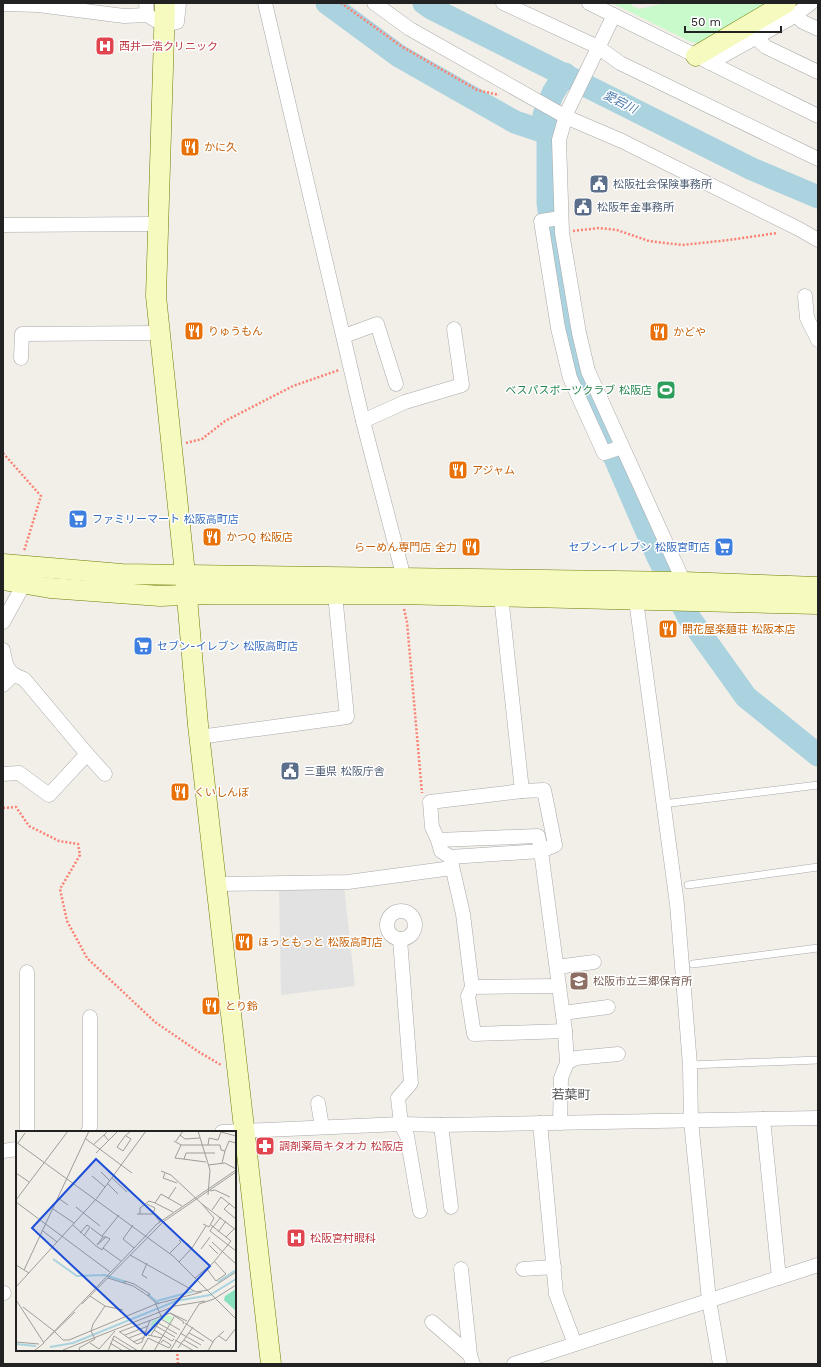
<svg xmlns="http://www.w3.org/2000/svg" width="821" height="1367" font-family="'Work Sans','Noto Sans JP',sans-serif">
<rect width="100%" height="100%" fill="#f2efe9"/>
<path fill="#c8facc" d="M612,3h19l1,3 7,3 27,-6h104l-68,41 -11,-2z"/>
<path fill="#e2e2e2" d="M344,886l11,100 -74,9 -2,-106z"/>
<g fill="none" stroke-linecap="round" stroke-linejoin="round">
<g stroke="#aad3df" stroke-width="23">
<path d="M327,3l72,53 116,66 33,11"/>
<path d="M424,3l7,5 321,161 66,28"/>
<path d="M565,74l-12,19 -9,22 4,18v70l15,107 16,65 78,180 31,61 58,81 72,58"/>
</g>
<g stroke="#a9a9a9" stroke-width="8">
<g id="lane">
<path d="M663,804l155,-19"/>
<path d="M688,885l130,-18"/>
<path d="M693,964l125,-16"/>
<path d="M690,1065l128,-5"/>
</g>
</g>
<g stroke="#a9a9a9" stroke-width="15">
<g id="street">
<path d="M146,3l1,12"/>
<path d="M265,3l98,418 41,157"/>
<path d="M374,3l36,26 156,88 56,24 177,88 19,11"/>
<path d="M503,3l95,44 22,16 198,96"/>
<path d="M589,3l229,113"/>
<path d="M3,4l35,1 86,11 23,-1 17,10 13,-3 2,-19"/>
<path d="M614,15l-47,97 -8,28 3,93 17,100 9,38 99,218"/>
<path d="M795,15l8,7 15,7"/>
<path d="M755,37l11,10 52,25"/>
<path d="M710,63l81,-45 20,-15"/>
<path d="M560,218l-19,3 17,107 12,50 34,75 18,-6"/>
<path d="M3,225l154,-1"/>
<path d="M805,296l2,22 11,22"/>
<path d="M344,336l33,-12 19,60"/>
<path d="M21,358l1,-24 137,-1"/>
<path d="M363,421l42,-19 57,-17 -8,-56"/>
<path d="M501,596l21,195 22,-1 11,55 -14,6 24,180 2,32 -6,15 -1,45"/>
<path d="M636,600l41,304 13,161 1,56 18,179 11,64"/>
<path d="M3,622l21,-38"/>
<path d="M3,650c3,17 4,23 21,29l63,75"/>
<path d="M3,685l10,-10"/>
<path d="M199,737l148,-20 -12,-123"/>
<path d="M3,774l16,-1 30,22 38,-41 18,20"/>
<path d="M438,840l-6,-13 -2,-25 92,-11"/>
<path d="M450,857l-9,-6 -3,-11 100,-4 3,15 -91,6 13,57 9,73"/>
<path d="M216,884l132,-2 104,-14"/>
<circle cx="401" cy="925" r="14"/>
<path d="M400,939l11,144 -13,15 3,26 6,12 13,75"/>
<path d="M557,967l37,-5"/>
<path d="M559,986l-87,1 -4,9 6,38 91,-3"/>
<path d="M563,1013l45,-6"/>
<path d="M567,1063l9,-5 42,-4"/>
<path d="M318,1103l4,24"/>
<path d="M763,1119l16,159"/>
<path d="M540,1123l16,171 19,50"/>
<path d="M441,1125l10,82"/>
<path d="M27,1132v-160"/>
<path d="M88,1132l2,-5v-110"/>
<path d="M222,1132l179,-8 40,1 377,-7"/>
<path d="M3,1151l14,-2"/>
<path d="M461,1269l9,86 3,9"/>
<path d="M523,1269l31,-2"/>
<path d="M3,1293h1"/>
<path d="M432,1322l38,33"/>
<path d="M514,1364l304,-99"/>
</g>
</g>
<g stroke="#707d05" stroke-width="21">
<g id="secondary">
<path d="M165,3l-9,293 29,278 13,151 73,639"/>
<path d="M696,56l90,-53"/>
<path d="M3,564l119,10 562,8 134,5"/>
<path d="M3,580l47,8 110,8 50,-2h189l419,10"/>
</g>
</g>
<g stroke="#fa8072" stroke-width="2.5" stroke-dasharray="2 2" stroke-linecap="butt">
<path d="M341,3l60,43 76,44 22,5"/>
<path d="M573,231l26,-3 18,2 32,11 33,4 47,-5 48,-7"/>
<path d="M186,443l16,-4 23,-18 68,-35 46,-16"/>
<path d="M3,453l38,43 -17,55"/>
<path d="M404,609l3,13 15,171"/>
<path d="M3,808l13,-1 13,19 30,15 19,3 2,11 -20,34 7,32 20,37 68,64 44,30 22,13"/>
<path d="M177,1350l1,14"/>
</g>
<use href="#lane" stroke="#fff" stroke-width="7"/>
<use href="#street" stroke="#fff" stroke-width="14"/>
<use href="#secondary" stroke="#f7fabf" stroke-width="20"/>
</g>
<defs>
<g id="hospital-square" transform="scale(1)"><rect x="-9" y="-9" width="18" height="18" rx="4" fill="#e0444e" stroke="#fff"/><path d="M-5-5h3v3.5h4V-5h3V5h-3V1.5h-4V5h-3Z" fill="#fff"/></g>
<g id="restaurant-square" transform="scale(1)"><rect x="-9" y="-9" width="18" height="18" rx="4" fill="#e8710a" stroke="#fff"/><path d="M-5-6h1v4h1v-4h1v4h1v-4h1v5L-1.5 .5V6h-2V.5L-5-1ZM5-6V6H3V1.5H1.5Q1.5-4 5-6Z" fill="#fff"/></g>
<g id="civic-square" transform="scale(1)"><rect x="-9" y="-9" width="18" height="18" rx="4" fill="#5c6f8a" stroke="#fff"/><path d="M-.6-6.5H3V-4.5H.6V-3L4-1V1h2V6H-6V1h2V-1L-.6-3ZM-1.2 2.5V6h2.4V2.5Z" fill="#fff"/></g>
<g id="stadium-square" transform="scale(1)"><rect x="-9" y="-9" width="18" height="18" rx="4" fill="#2e9e5b" stroke="#fff"/><path d="M0-5a6.5 5 0 1 0 0 10a6.5 5 0 1 0 0-10ZM-3.5-1.8h7v3.6h-7Z" fill="#fff"/></g>
<g id="supermarket-square" transform="scale(1)"><rect x="-9" y="-9" width="18" height="18" rx="4" fill="#3f7fe0" stroke="#fff"/><path d="M-6-5.5h2.5l.6 2H6L4.5 2H-2.5L-4.4-4H-6ZM-1.5 3.2a1.3 1.3 0 1 0 .1 0ZM3 3.2a1.3 1.3 0 1 0 .1 0Z" fill="#fff"/></g>
<g id="school-square" transform="scale(1)"><rect x="-9" y="-9" width="18" height="18" rx="4" fill="#8d6e63" stroke="#fff"/><path d="M0-5L7-2L0 1L-7-2ZM-4 1L0 2.5L4 1V4Q0 6-4 4Z" fill="#fff"/></g>
<g id="pharmacy-square" transform="scale(1)"><rect x="-9" y="-9" width="18" height="18" rx="4" fill="#e0444e" stroke="#fff"/><path d="M-2-6h4v4h4v4h-4v4h-4v-4h-4v-4h4Z" fill="#fff"/></g>
</defs>
<g fill-rule="evenodd">
<use href="#hospital-square" x="105" y="46"/>
<use href="#restaurant-square" x="190" y="147"/>
<use href="#civic-square" x="599" y="184"/>
<use href="#civic-square" x="583" y="207"/>
<use href="#restaurant-square" x="194" y="331"/>
<use href="#restaurant-square" x="659" y="332"/>
<use href="#stadium-square" x="666" y="390"/>
<use href="#restaurant-square" x="458" y="470"/>
<use href="#supermarket-square" x="78" y="519"/>
<use href="#restaurant-square" x="212" y="537"/>
<use href="#restaurant-square" x="471" y="547"/>
<use href="#supermarket-square" x="724" y="547"/>
<use href="#restaurant-square" x="668" y="629"/>
<use href="#supermarket-square" x="143" y="646"/>
<use href="#civic-square" x="290" y="771"/>
<use href="#restaurant-square" x="180" y="792"/>
<use href="#restaurant-square" x="244" y="942"/>
<use href="#school-square" x="579" y="981"/>
<use href="#restaurant-square" x="211" y="1006"/>
<use href="#pharmacy-square" x="265" y="1146"/>
<use href="#hospital-square" x="296" y="1238"/>
</g>
<g text-anchor="middle" stroke-width="3" stroke-linejoin="round" paint-order="stroke">
<g font-size="11" fill="#be3a42" stroke="#fff" text-anchor="start">
<text x="119" y="50">西井一浩クリニック</text>
<text x="279" y="1150">調剤薬局キタオカ 松阪店</text>
<text x="310" y="1242">松阪宮村眼科</text>
</g>
<g font-size="11" fill="#c56008" stroke="#fff" text-anchor="start">
<text x="204" y="151">かに久</text>
<text x="208" y="335">りゅうもん</text>
<text x="673" y="336">かどや</text>
<text x="472" y="474">アジャム</text>
<text x="226" y="541">かつQ 松阪店</text>
<text x="457" y="551" text-anchor="end">らーめん専門店 全力</text>
<text x="682" y="633">開花屋楽麺荘 松阪本店</text>
<text x="194" y="796">くいしんぼ</text>
<text x="258" y="946">ほっともっと 松阪高町店</text>
<text x="225" y="1010">とり鈴</text>
</g>
<g font-size="11" fill="#4e5e75" stroke="#fff" text-anchor="start">
<text x="613" y="188">松阪社会保険事務所</text>
<text x="597" y="211">松阪年金事務所</text>
<text x="304" y="775">三重県 松阪庁舎</text>
</g>
<g font-size="11" fill="#27864d" stroke="#fff" text-anchor="end">
<text x="652" y="394">ベスパスポーツクラブ 松阪店</text>
</g>
<g font-size="11" fill="#366cbe" stroke="#fff" text-anchor="start">
<text x="92" y="523">ファミリーマート 松阪高町店</text>
<text x="710" y="551" text-anchor="end">セブン-イレブン 松阪宮町店</text>
<text x="157" y="650">セブン-イレブン 松阪高町店</text>
</g>
<g font-size="11" fill="#785e54" stroke="#fff" text-anchor="start">
<text x="593" y="985">松阪市立三郷保育所</text>
</g>
<g font-size="12" font-style="italic" fill="#4a7aab" stroke="#fff">
<text transform="translate(620 102) rotate(27)" y="4">愛宕川</text>
</g>
<g font-size="13" fill="#555" stroke="#fff">
<text x="571" y="1099">若葉町</text>
</g>
</g>
<g transform="translate(16 1131)">
<rect width="220" height="220" fill="#f2efe9"/>
<path d="M152,184l5,2 -3,6 -9,-5 -11,16 2,-13z" fill="#c8facc"/>
<path d="M220,158v22l-12,-11 1,-4z" fill="#88e0be"/>
<path fill="none" stroke="#aad3df" stroke-width="2" d="M37,128l24,17 28,-1 21,7M202,151l18,-12M132,163l11,10M141,170l37,-10M0,213l20,2M34,216l23,-4 103,-42 34,-6 26,-16"/>
<path fill="none" stroke="#9f9d99" stroke-width="1" d="M92,0l-4,4 5,6M182,0l12,39 -2,25M164,4l5,4 15,-1M110,5l5,3 -8,12 -6,-4 8,-11 6,-5M70,8l46,34M158,10l7,4 -6,13 31,4M160,10l7,-10M0,11l157,114 63,63M2,12l7,-10M78,13l10,-9M165,14h39l1,5 4,1 -3,12M192,14l1,-7 9,2 3,-8 15,4M209,20l4,-10 7,2M80,22l22,-22M168,28l2,-6h29M192,34l17,-2 11,6M145,40l10,4 31,29 34,26M85,41l9,9M0,42l13,9M149,42l-2,5 14,5M76,45l13,11M96,47l15,14M92,53l10,10M194,60l5,-1 15,7M42,67l10,7M152,68l8,-12M0,69l52,-69M0,71l94,70M139,72l18,9M214,72l-6,6 12,10M131,73l8,4 -2,6M186,73l12,14 -5,9 -6,-3M60,76l24,19M37,78l21,14M196,79l9,-13 15,12M121,83h3v-6l9,-7 6,2 6,-9 21,12M124,83h14l6,8M57,94l23,21 6,4 1,-2 18,13M117,94l-10,14 11,9M197,95l-3,5 26,20M197,96l8,-10M75,97l12,9 -6,8 9,-8h-3M27,100l14,11M202,101l8,-11M64,102l7,-8 3,2 -6,9M86,105l17,-21M210,106l10,-10M196,111l24,22M193,114l9,9M87,117l7,-9 -4,-2M176,117l14,-22M185,118l9,-12M154,122l11,-11 -2,-2M114,124l66,37 12,-2 28,-18M163,131l13,-14 -5,-5M131,132l-5,12 5,3M0,134l13,8M191,138l9,12 10,-7 -12,-13M8,139l65,-139M92,147l25,8 14,9 8,7 6,14M179,147l18,-15 18,-22 -20,-16M108,152l1,-2 9,3 16,10 -2,2M0,156l81,-89 49,-67M74,165l15,10 -12,18 -2,7 4,8M0,169l28,43 -10,8M66,173l81,-82 73,-50M89,175l18,4M7,176l31,24M154,182l14,9 -1,2M142,192l19,11M169,192l28,19M140,195l19,11M138,199l18,11 2,-2M39,201l8,8h6l87,-36 46,-12M103,201l51,-19 17,8M104,201l17,12 5,-2 8,-22M164,202l21,12M173,202l15,8M109,204l23,-9M132,204l14,3M135,204l10,-16 19,11M203,205l7,5 10,-13M113,207l18,-7M96,208l20,12M159,209l19,11M168,209l14,8M0,211l23,2M28,211l113,-118 79,-54M28,211l31,-30M117,211l12,-5M74,212l9,6 16,-18M94,212l13,8M162,217l15,-21M47,219l112,-44 30,-5M64,220l-1,-3 16,-9M92,220l6,-15 24,15M125,220l7,-13 21,10 2,-3 -8,-5 -2,3M138,220l20,-34M154,220l29,-47 15,-5 22,-14M192,220l6,-11 10,-9"/>
<path fill="#1d4ed8" fill-opacity="0.15" stroke="#1d4ed8" stroke-width="2" d="M80,28l114,107 -64,69 -114,-107z"/>
<rect width="220" height="220" fill="none" stroke="#222" stroke-width="2"/>
</g>
<rect width="821" height="1367" fill="none" stroke="#222222" stroke-width="8"/>
<path d="M685 26v6h96v-6" fill="none" stroke="#222222" stroke-width="2"/>
<text x="691" y="26" font-size="12" fill="#222222" stroke="#ffffff" stroke-width="3" paint-order="stroke">50 m</text>
</svg>
